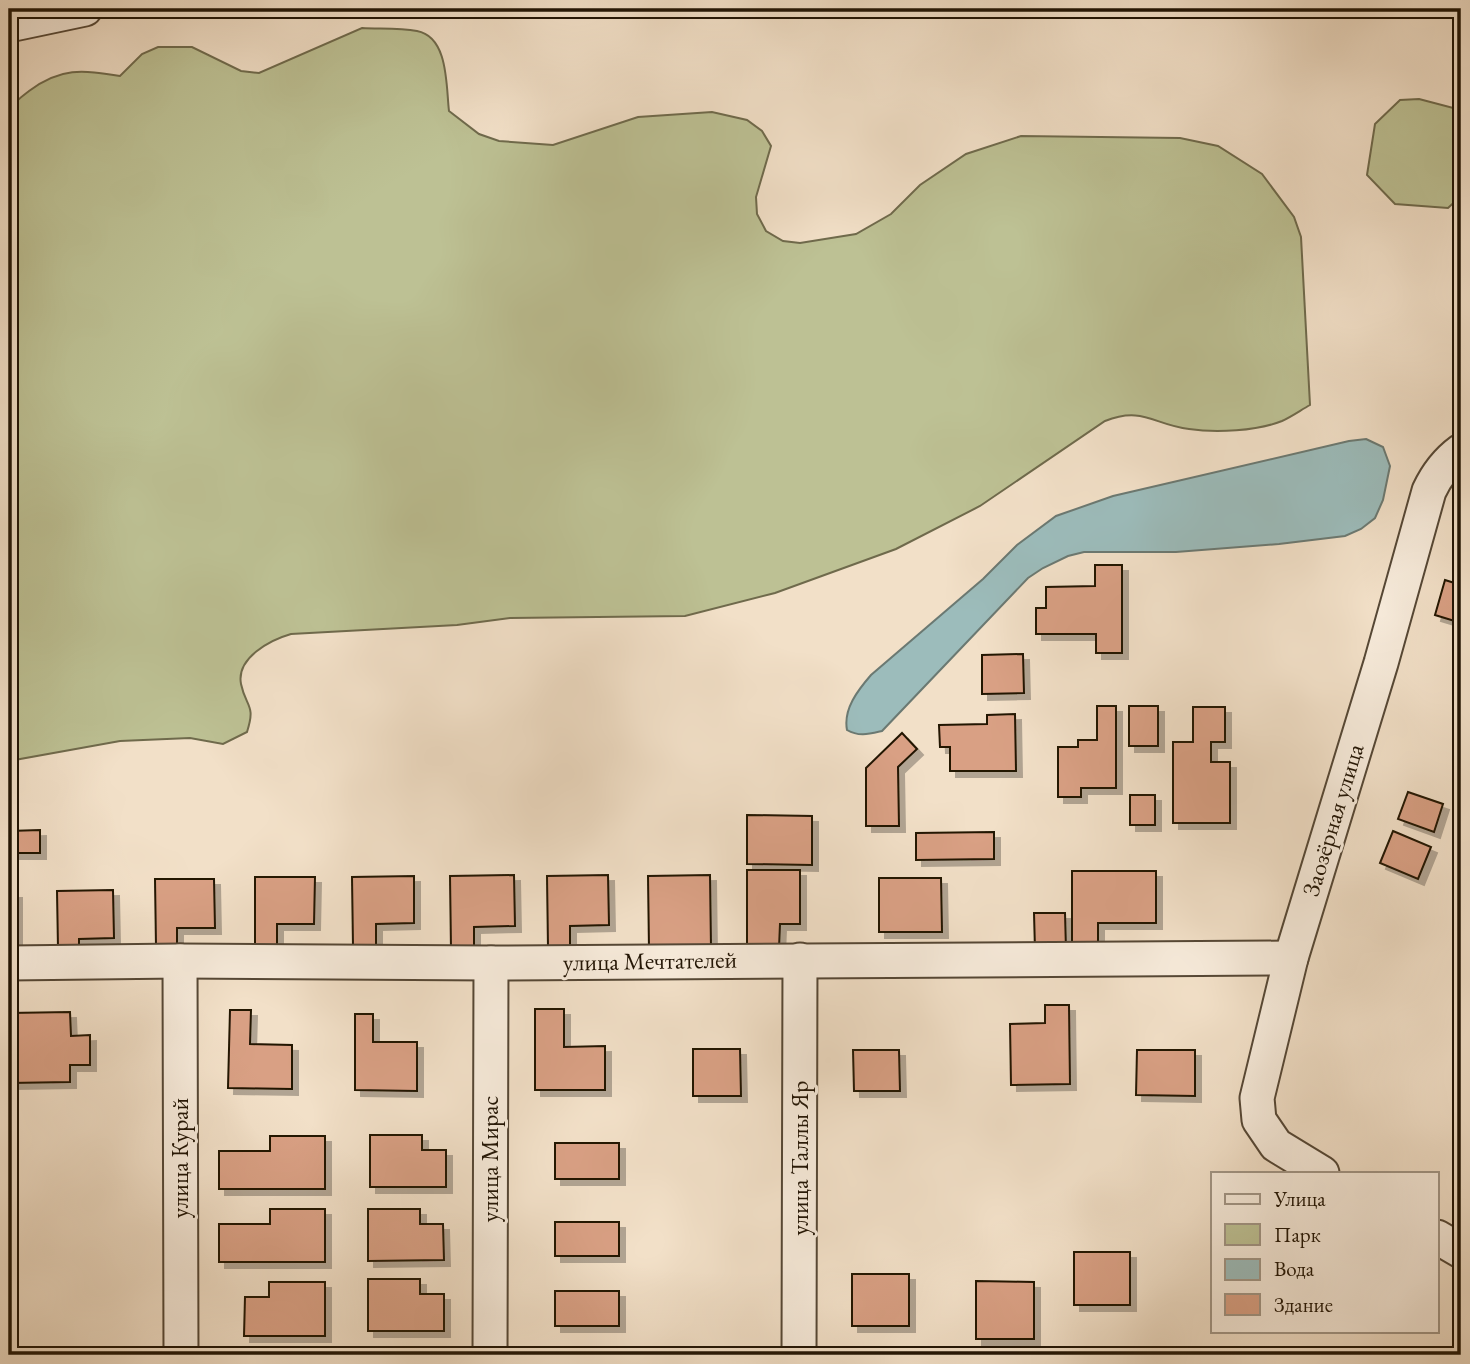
<svg xmlns="http://www.w3.org/2000/svg" width="1470" height="1364" font-family="'EB Garamond',serif">
<defs>
<filter id="shadow"><feDropShadow dx="6" dy="6" stdDeviation="0" flood-color="#0004"/></filter>
</defs>
<rect width="100%" height="100%" fill="#f2e0c8"/>
<filter id="stains"><feTurbulence type="fractalNoise" baseFrequency=".00286" numOctaves="4"/><feColorMatrix values="0 0 0 0 .2 0 0 0 0 .09 0 0 0 0 .02 0 0 0 .5 -.17"/></filter>
<radialGradient id="worn" r=".72"><stop offset=".6" stop-color="#630" stop-opacity="0"/><stop offset="1" stop-color="#630" stop-opacity=".3"/></radialGradient>
<g fill="#bdc194" stroke="#6f6a4c" stroke-width="2">
<path d="M362,28c18,1 37,0 55,3 32,6 29,56 32,80l30,23 20,7 54,4 85,-28 74,-5 35,8 15,11 9,15 -15,51 1,17 9,17 17,10 17,2 56,-9 35,-20 29,-29 46,-31 55,-18 159,2 38,8 44,28 32,43 7,20 9,168c-9,5 -19,12 -28,16 -25,10 -66,12 -93,8 -35,-4 -46,-23 -84,-8l-125,85 -84,43 -121,44 -90,23 -175,2 -53,7 -166,9c-21,6 -55,24 -50,50 5,24 15,20 6,48l-24,12 -33,-6 -70,3 -111,20v-651c5,-8 12,-13 20,-19 32,-24 53,-21 91,-15l22,-22 16,-7h34l49,24 18,2z"/>
<path d="M1419,99l42,11v86l-13,12 -53,-4 -28,-29 8,-51 25,-24z"/>
</g>
<path fill="#9cbcbb" stroke="#6b7972" stroke-width="2" d="M1366,439l17,8 7,19 -7,34 -8,18 -14,11 -16,7 -66,8 -103,8h-92l-16,4 -25,12 -15,10 -146,153c-13,3 -23,6 -35,-1 -4,-21 11,-40 24,-55l112,-96 34,-34 39,-29 57,-20 236,-55z"/>
<g fill="#d9a084" stroke="#211404" stroke-width="2" filter="url(#shadow)">
<path d="M1095,565h27v88h-26v-19h-60v-26h10v-21l49,-1z"/>
<path d="M1445,580l16,5v38l-26,-8z"/>
<path d="M1023,654l1,39 -42,1v-39z"/>
<path d="M1097,706h19v82h-35v9h-23v-50h20v-7h19z"/>
<rect x="1129" y="706" width="29" height="40"/>
<path d="M1193,707h32v35h-14v20h19v61h-57v-81h20z"/>
<path d="M1015,714l1,57h-66v-24h-10l-1,-22 48,-1v-9z"/>
<path d="M902,733l15,16 -19,18 1,59h-33v-58z"/>
<path d="M1408,792l35,12 -9,28 -36,-13z"/>
<rect x="1130" y="795" width="25" height="30"/>
<path d="M747,815l65,1v49l-65,-1z"/>
<path d="M40,830v23h-31v-22z"/>
<path d="M1393,831l38,16 -13,32 -38,-16z"/>
<path d="M994,832v27l-78,1v-27z"/>
<path d="M747,870h53v54h-20l-1,24h-32z"/>
<path d="M1072,871h84v52h-58v23h-26z"/>
<path d="M514,875l1,51 -41,1v21l-23,1 -1,-73z"/>
<path d="M608,875l1,50 -39,1v21h-22l-1,-71z"/>
<path d="M710,875l1,73 -62,1 -1,-73z"/>
<path d="M414,876v47l-38,1v22h-23l-1,-69z"/>
<path d="M255,877h60l-1,47h-37v23l-22,-1z"/>
<path d="M879,878h62l1,54h-63z"/>
<path d="M155,879h59l1,49h-38v18h-21z"/>
<path d="M113,890l1,48 -35,1v9h-21l-1,-57z"/>
<rect x="9" y="892" width="7" height="46"/>
<path d="M1034,913h31l1,37h-31z"/>
<path d="M1045,1005h24l1,79 -59,1 -1,-61 35,-1z"/>
<path d="M535,1009h29v38l41,-1v44h-70z"/>
<path d="M230,1010h21l-1,34 42,1v44l-64,-1z"/>
<path d="M70,1012l1,24 19,-1v30h-20v17l-61,1v-70z"/>
<path d="M355,1014h18v28h44v49l-62,-1z"/>
<path d="M693,1049h47l1,47h-48z"/>
<path d="M853,1050h46l1,41h-46z"/>
<path d="M1137,1050h58v46l-59,-1z"/>
<path d="M370,1135h52v15h24v37h-76z"/>
<path d="M270,1136h55v53h-106v-38h51z"/>
<rect x="555" y="1143" width="64" height="36"/>
<path d="M270,1209h55v53h-106v-38h51z"/>
<path d="M368,1209h52v15h23l1,36 -76,1z"/>
<rect x="555" y="1222" width="64" height="34"/>
<rect x="1074" y="1252" width="56" height="53"/>
<rect x="852" y="1274" width="57" height="52"/>
<path d="M368,1279h52v15h24v37h-76z"/>
<path d="M976,1281l58,1v57h-58z"/>
<path d="M269,1282h56v54h-81l1,-39h24z"/>
<rect x="555" y="1291" width="64" height="35"/>
</g>
<g fill="none" stroke-linecap="round" stroke-linejoin="round">
<g stroke="#554735" stroke-width="37">
<g id="minor">
<path d="M9,25l76,-16"/>
<path d="M180,961l1,394"/>
<path d="M9,963l171,-2 311,2 800,-5"/>
<path d="M1322,1173l-46,-28 -17,-25 -2,-22 34,-140 90,-295 48,-172c8,-17 17,-29 32,-40"/>
<path d="M1437,1237l24,14"/>
<path d="M490,1355l1,-392"/>
<path d="M799,1355l1,-395"/>
</g>
</g>
<use href="#minor" stroke="#f7ebdb" stroke-width="33"/>
</g>
<g text-anchor="middle" stroke-width="6" stroke-linejoin="round" paint-order="stroke">
<g font-size="24" fill="#211404" stroke="#f7ebdb">
<text transform="translate(1333 820) rotate(-73)" y="8">Заозёрная улица</text>
<text transform="translate(650 961) rotate(-1)" y="8">улица Мечтателей</text>
<text transform="translate(180 1158) rotate(-90)" y="8">улица Курай</text>
<text transform="translate(800 1158) rotate(-90)" y="8">улица Таллы Яр</text>
<text transform="translate(490 1159) rotate(-90)" y="8">улица Мирас</text>
</g>
</g>
<rect width="1470" height="1364" fill="none" stroke="#f2e0c8" stroke-width="35"/>
<rect x="10" y="10" width="1449" height="1343" fill="none" stroke="#211404" stroke-width="3.5"/>
<rect x="18" y="18" width="1435" height="1329" fill="none" stroke="#211404" stroke-width="2"/>
<rect x="1211" y="1172" width="228" height="161" fill="#f7ebdb" stroke="#a19585" stroke-width="2"/>
<rect x="1225" y="1194" width="35" height="10" fill="#f7ebdb" stroke="#a19585" stroke-width="2"/>
<text x="1274" y="1206" font-size="21" fill="#211404">Улица</text>
<rect x="1225" y="1224" width="35" height="21" fill="#bdc194" stroke="#a19585" stroke-width="2"/>
<text x="1274" y="1242" font-size="21" fill="#211404">Парк</text>
<rect x="1225" y="1259" width="35" height="21" fill="#9cbcbb" stroke="#a19585" stroke-width="2"/>
<text x="1274" y="1276" font-size="21" fill="#211404">Вода</text>
<rect x="1225" y="1294" width="35" height="21" fill="#d9a084" stroke="#a19585" stroke-width="2"/>
<text x="1274" y="1312" font-size="21" fill="#211404">Здание</text>
<rect width="100%" height="100%" filter="url(#stains)"/>
<rect width="100%" height="100%" fill="url(#worn)"/>
</svg>
